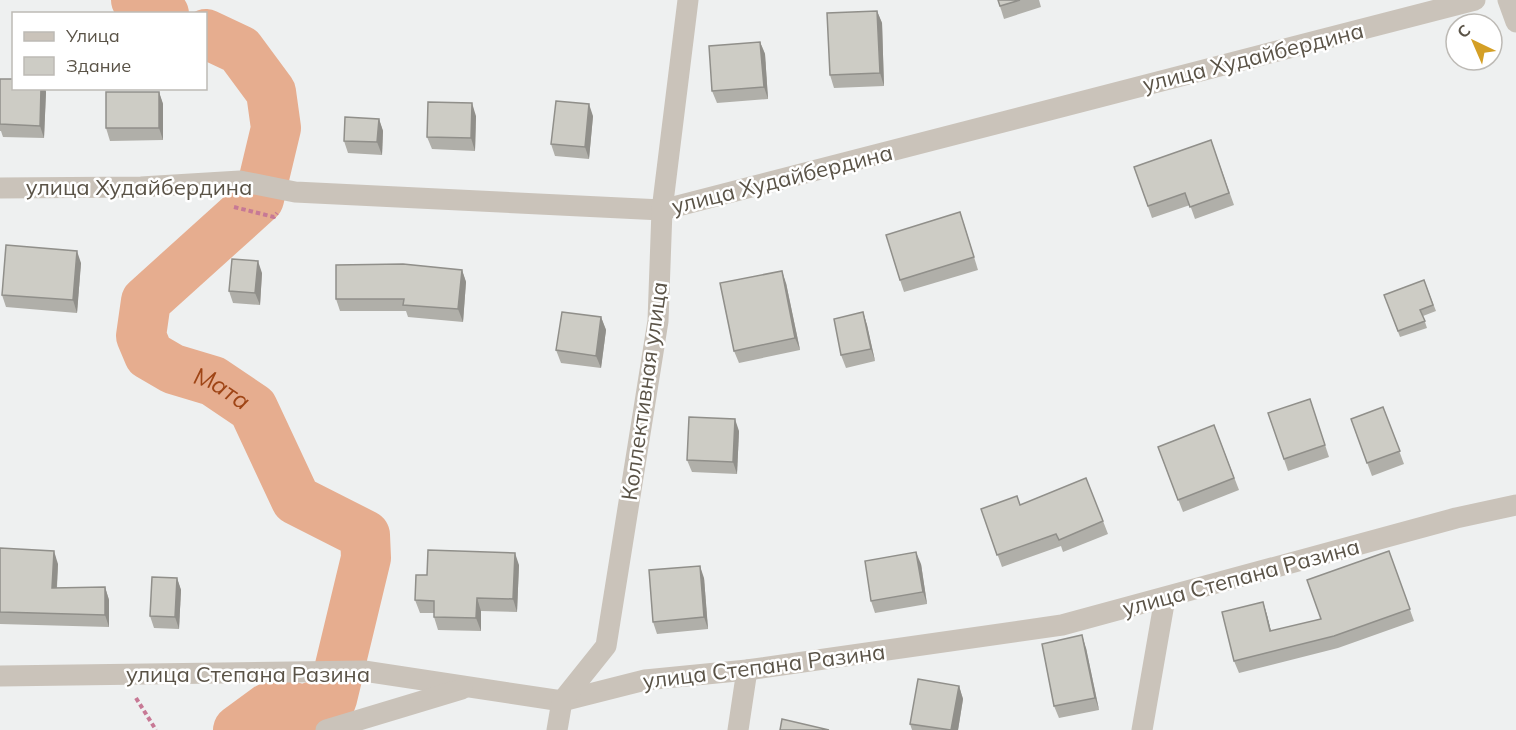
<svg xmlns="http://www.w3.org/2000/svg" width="1516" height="730" font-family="Mulish,sans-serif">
<rect width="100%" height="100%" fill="#eef0f0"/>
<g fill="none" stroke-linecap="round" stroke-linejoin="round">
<g stroke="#e6ad8f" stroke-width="50">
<path d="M136,0l28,14"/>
<path id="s1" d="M206,34l34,16 31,42 5,36 -17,71 -113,102 -5,35 8,19 24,14 40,12 40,27 43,92 69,35 1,23 -34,141 -29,11 -17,-5 -18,3 -30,22"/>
</g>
<g stroke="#c77995" stroke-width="4" stroke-dasharray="4.5 3" stroke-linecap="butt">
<path d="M234,207l40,10 3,-4"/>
<path d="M136,698l20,32"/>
</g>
<g stroke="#cac3ba" stroke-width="21">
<path d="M1508,0l8,22"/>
<path d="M0,188l141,-1 99,-6 55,11 367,18 813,-210"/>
<path d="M0,676l364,-5 198,30 83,-21 102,-10 315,-45 394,-107 60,-13"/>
<path d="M326,730l136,-41"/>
<path d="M557,730l5,-29 44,-55 52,-325 4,-111 26,-210"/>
<path d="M738,730l9,-60"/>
<path d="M1142,730l23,-132"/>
</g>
</g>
<g fill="#b0afa9">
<path d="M998,0h41l2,7 -37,12z"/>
<path d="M877,11l5,12 2,63 -50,2 -4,-13z"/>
<path d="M760,42l5,12 3,45 -51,4 -5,-12z"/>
<path d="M0,79l14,9h31l1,4 -2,46 -41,-1 -2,-6h-1z"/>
<path d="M159,92l4,12v36l-53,1 -4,-13z"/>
<path d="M476,116l-1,35 -43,-2 -5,-12z"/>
<path d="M593,116l-4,43 -34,-3 -4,-12z"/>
<path d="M379,119l4,12 -1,24 -34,-2 -4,-12z"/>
<path d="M1211,140l23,65 -39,14 -5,-14 -38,13 -18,-51z"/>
<path d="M964,224l14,46 -74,22 -4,-12z"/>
<path d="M81,263l-4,50 -71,-6 -4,-12z"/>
<path d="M462,270l4,12 -3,40 -55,-5 -2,-6h-66l-4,-12z"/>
<path d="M262,273l-2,32 -27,-2 -4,-12z"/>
<path d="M1424,280l12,31 -13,5 4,12 -27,9 -16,-42z"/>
<path d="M786,283l14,67 -61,13 -5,-12z"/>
<path d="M863,312l4,13 8,36 -29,7 -5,-13z"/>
<path d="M601,317l5,13 -5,38 -40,-5 -5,-13z"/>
<path d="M1310,399l19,58 -41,14 -20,-58z"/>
<path d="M1383,407l21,57 -32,12 -21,-57z"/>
<path d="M1214,425l25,65 -56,22 -25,-65z"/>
<path d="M739,431l-2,43 -45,-2 -5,-12z"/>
<path d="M1020,505l83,16 5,13 -45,18 -2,-6 -59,21 -21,-58z"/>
<path d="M0,548l58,16 -1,24 48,-1 4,13v27l-109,-3z"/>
<path d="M1389,551l25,70 -76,27 -99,25 -5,-12 29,-59 4,13 4,16 50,-12z"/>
<path d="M921,564l6,40 -52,9 -4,-12z"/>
<path d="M519,565l-2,47 -36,-1v20l-43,-1 -4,-13v-4h-14l-5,-13 12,-25z"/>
<path d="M177,578l4,12 -2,39 -25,-1 -4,-12z"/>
<path d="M704,578l4,51 -51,5 -4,-12z"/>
<path d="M1086,648l13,62 -40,8 -5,-12z"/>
<path d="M959,686l4,13 -5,31h-46l-2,-6z"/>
</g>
<g fill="#908f8a">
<path d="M877,11l5,12 2,63 -4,-13z"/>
<path d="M760,42l5,12 3,45 -4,-12z"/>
<path d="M41,88h4l1,4 -2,46 -4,-12z"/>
<path d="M159,92l4,12v36l-4,-12z"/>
<path d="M472,103l4,13 -1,35 -4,-13z"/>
<path d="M589,104l4,12 -4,43 -4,-12z"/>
<path d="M379,119l4,12 -1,24 -5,-13z"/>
<path d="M77,251l4,12 -4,50 -4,-13z"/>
<path d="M258,261l4,12 -2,32 -5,-12z"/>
<path d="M462,270l4,12 -3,40 -5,-13z"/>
<path d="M782,271l4,12 14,67 -5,-12z"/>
<path d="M863,312l4,13 8,36 -4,-12z"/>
<path d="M601,317l5,13 -5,38 -5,-12z"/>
<path d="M735,419l4,12 -2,43 -4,-12z"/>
<path d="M54,551l4,13 -2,36 -4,-12z"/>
<path d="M916,552l5,12 6,40 -4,-12z"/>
<path d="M515,553l4,12 -2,47 -4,-13z"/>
<path d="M700,566l4,12 4,51 -4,-12z"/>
<path d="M177,578l4,12 -2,39 -4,-12z"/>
<path d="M105,587l4,13v27l-4,-12z"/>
<path d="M477,598l4,13v20l-5,-13z"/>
<path d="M1263,602l4,13 7,28 -4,-12z"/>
<path d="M1082,635l4,13 13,62 -4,-12z"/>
<path d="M959,686l4,13 -5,31h-7z"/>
</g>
<g fill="#cdccc5" stroke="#908f8a" stroke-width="1.5">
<path d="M998,0h22l-20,6z"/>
<path d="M877,11l3,62 -50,2 -3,-62z"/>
<path d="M760,42l4,45 -52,4 -3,-45z"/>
<path d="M0,79h14v9h27l-1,38 -40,-2z"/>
<rect x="106" y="92" width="53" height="36"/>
<path d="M556,101l33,3 -4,43 -34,-3z"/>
<path d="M428,102l44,1 -1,35 -44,-1z"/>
<path d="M345,117l34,2 -2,23 -33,-1z"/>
<path d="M1211,140l18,53 -39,14 -5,-14 -37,13 -14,-39z"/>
<path d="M960,212l14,45 -74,23 -14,-45z"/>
<path d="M6,245l71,6 -4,49 -71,-5z"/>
<path d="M232,259l26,2 -3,32 -26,-2z"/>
<path d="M403,264l59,6 -4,39 -55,-4 1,-6h-68v-34z"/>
<path d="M782,271l13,67 -61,13 -14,-68z"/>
<path d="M1424,280l9,25 -13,5 5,11 -27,10 -14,-36z"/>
<path d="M562,312l39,5 -5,39 -40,-6z"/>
<path d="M863,312l8,37 -30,6 -7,-36z"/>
<path d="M1310,399l15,46 -41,14 -16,-46z"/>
<path d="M1383,407l17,44 -33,12 -16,-44z"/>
<path d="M689,417l46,2 -2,43 -46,-2z"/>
<path d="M1214,425l20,53 -56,22 -20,-53z"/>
<path d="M1086,478l17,43 -44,19 -3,-6 -59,21 -16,-46 36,-13 3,9z"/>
<path d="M0,548l54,3 -2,37 53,-1v28l-105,-3z"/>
<path d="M428,550l87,3 -2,46 -36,-1 -1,20 -42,-1v-16l-19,-1 1,-25h11z"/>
<path d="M1389,551l21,58 -76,27 -100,25 -12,-49 41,-10 7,29 51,-12 -14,-39z"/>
<path d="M916,552l7,40 -52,9 -6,-40z"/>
<path d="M700,566l4,51 -51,5 -4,-52z"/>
<path d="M152,577l25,1 -2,39 -25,-1z"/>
<path d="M1082,635l13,63 -41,8 -12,-62z"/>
<path d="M918,679l41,7 -8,44 -41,-6z"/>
<path d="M782,719l47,11h-49z"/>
</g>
<g text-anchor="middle" stroke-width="5" stroke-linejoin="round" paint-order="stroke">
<g font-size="22" fill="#5a5347" stroke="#fff">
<text transform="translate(1253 57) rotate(-14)" y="8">улица Худайбердина</text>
<text transform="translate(782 179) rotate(-14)" y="8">улица Худайбердина</text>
<text x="139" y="195">улица Худайбердина</text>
<text transform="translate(644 391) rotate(-82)" y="8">Коллективная улица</text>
<text transform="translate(1241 577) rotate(-15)" y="8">улица Степана Разина</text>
<text transform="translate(764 666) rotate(-7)" y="8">улица Степана Разина</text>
<text x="248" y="682">улица Степана Разина</text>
</g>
<g font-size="24" font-style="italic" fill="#9f4516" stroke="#fff">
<text dy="8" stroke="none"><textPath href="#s1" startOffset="488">Мата</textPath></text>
</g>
</g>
<rect x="12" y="12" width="195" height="78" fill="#ffffff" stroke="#bdbab5" stroke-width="1.5"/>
<rect x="24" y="32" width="30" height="9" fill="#cac3ba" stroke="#bdbab5" stroke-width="1.5"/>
<text x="66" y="42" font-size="18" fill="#5a5347">Улица</text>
<rect x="24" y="57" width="30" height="18" fill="#cdccc5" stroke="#bdbab5" stroke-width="1.5"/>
<text x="66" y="72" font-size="18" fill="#5a5347">Здание</text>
<g transform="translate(1474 42) rotate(316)"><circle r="28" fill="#ffffff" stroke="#bdbab5" stroke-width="1.5"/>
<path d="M0-4.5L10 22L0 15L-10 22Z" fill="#d49f25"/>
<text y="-9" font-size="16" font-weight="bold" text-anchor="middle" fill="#5a5347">С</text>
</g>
</svg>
